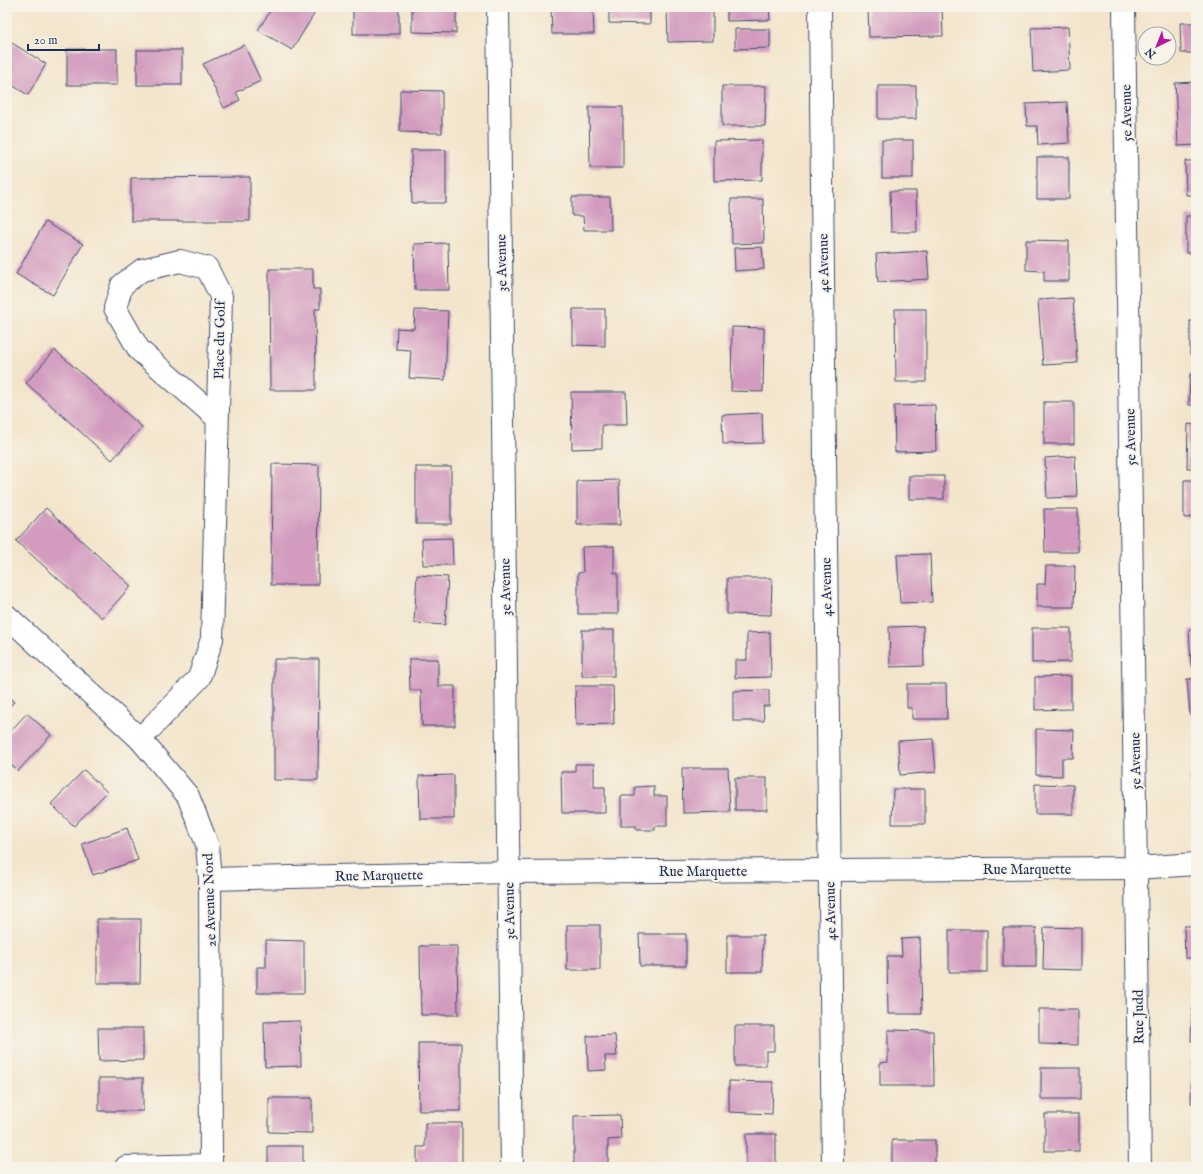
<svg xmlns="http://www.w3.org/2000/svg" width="1203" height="1174" font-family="'IM FELL English',serif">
<rect width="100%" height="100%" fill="#f7f3e8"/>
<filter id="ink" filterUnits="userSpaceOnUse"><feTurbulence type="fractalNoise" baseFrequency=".025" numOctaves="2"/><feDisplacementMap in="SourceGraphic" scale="8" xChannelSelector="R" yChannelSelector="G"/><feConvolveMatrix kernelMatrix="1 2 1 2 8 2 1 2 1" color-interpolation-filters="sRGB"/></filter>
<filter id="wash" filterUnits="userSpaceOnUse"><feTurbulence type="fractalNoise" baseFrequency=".012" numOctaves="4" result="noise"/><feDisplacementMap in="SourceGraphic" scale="16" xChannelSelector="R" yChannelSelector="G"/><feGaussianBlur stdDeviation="0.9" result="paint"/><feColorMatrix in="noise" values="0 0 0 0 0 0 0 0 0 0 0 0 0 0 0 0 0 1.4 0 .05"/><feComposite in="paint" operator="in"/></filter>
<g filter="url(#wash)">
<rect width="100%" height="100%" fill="#f3e5cc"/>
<g id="blocks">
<g fill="#d39cbf">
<path d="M273,7h37l6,4 -24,39 -34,-20z"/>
<rect x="353" y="7" width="46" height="27"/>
<path d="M412,7h44v26l-44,-1z"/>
<path d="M551,7h42l1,27h-42z"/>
<path d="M609,7h41v17l-41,-1z"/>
<path d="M667,7h46v34l-45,1z"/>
<path d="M727,7h42l1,13 -43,1z"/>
<path d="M868,7h74l1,29 -74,1z"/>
<path d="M1180,23h16v30h-15z"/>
<path d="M1068,27l2,43 -37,2 -2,-44z"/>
<path d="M735,29h35v19l-35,1z"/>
<path d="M7,40l39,24 -18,31 -21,-13z"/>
<path d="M244,45l17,36 -25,11 4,8 -16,8 -21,-44z"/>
<rect x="67" y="49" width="50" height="36"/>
<rect x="137" y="50" width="45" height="35"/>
<path d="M1196,82v63l-18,1 -3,-63z"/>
<path d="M722,86h44l-1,40h-43z"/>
<rect x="878" y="86" width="38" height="33"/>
<path d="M400,90l42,1v42l-42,-1z"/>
<path d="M1067,102l2,41 -31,2 -1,-19h-10l-1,-22z"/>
<path d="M589,107h34v61h-33z"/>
<path d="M762,140v40l-48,1v-40z"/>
<rect x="882" y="140" width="31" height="38"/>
<path d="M411,150h35v53h-34z"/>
<rect x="1037" y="157" width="32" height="42"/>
<path d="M1185,161h11v34h-10z"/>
<path d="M250,177v44h-119v-43z"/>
<path d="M890,191h26l1,41h-26z"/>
<path d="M572,197h38l1,33h-27l-1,-14h-11z"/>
<path d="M731,199h32l1,44 -32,1z"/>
<rect x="1186" y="216" width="10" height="37"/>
<path d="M45,222l38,22 -30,51 -37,-21z"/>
<path d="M1026,240l43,1v40h-25v-10l-18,-1z"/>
<path d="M448,243l1,47h-34l-1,-46z"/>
<path d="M762,247l2,22 -29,2 -1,-23z"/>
<path d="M927,251l2,28 -51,3 -2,-28z"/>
<path d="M269,269h44v20h7v20h-5l1,81h-46z"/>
<path d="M1073,298l4,65 -34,2 -5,-65z"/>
<path d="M573,309h32v37l-32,-1z"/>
<path d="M895,309h31v73h-30z"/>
<path d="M415,310l33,1 -3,69 -36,-2 2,-28 -15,-1 1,-21 17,1z"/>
<rect x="1190" y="321" width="6" height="33"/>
<path d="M732,327l32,1 -1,64 -32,-1z"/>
<path d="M55,350l87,77 -30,33 -86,-77z"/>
<path d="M1190,374h6v31h-7z"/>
<path d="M571,392h55l1,33h-25v23l-30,1z"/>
<rect x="1044" y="402" width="30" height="42"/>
<path d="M935,405l1,46 -41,1 -1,-46z"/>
<path d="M762,413l1,30 -40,1 -1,-29z"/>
<path d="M1188,424l8,1v43h-9z"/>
<path d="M1075,456l2,41 -30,1 -2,-40z"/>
<path d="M272,464l47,1 -1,120h-47z"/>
<rect x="416" y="467" width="35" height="57"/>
<rect x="909" y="476" width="35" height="23"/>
<path d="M619,480l1,45h-43v-44z"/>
<path d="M1184,480h12v37l-12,1z"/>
<path d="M46,508l85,78 -29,32 -86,-77z"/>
<path d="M1044,509h34v43h-33z"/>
<path d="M452,538l1,27h-30l-1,-26z"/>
<path d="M614,546v27h4v41h-40v-41l5,-1 -1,-25z"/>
<path d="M930,554l2,48 -32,1 -3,-48z"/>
<path d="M1046,566h29l-1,41h-37v-23h8z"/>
<path d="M417,575l31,2 -3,48 -31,-2z"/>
<path d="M727,578h45l-1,37 -44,-1z"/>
<path d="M923,626l1,40 -34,1 -1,-40z"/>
<path d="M1032,628h39v34l-39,1z"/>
<path d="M1189,629h7v37h-5z"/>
<rect x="582" y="630" width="32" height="46"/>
<path d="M770,632l1,45 -36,1v-18h12v-27z"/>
<path d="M274,659h45l-1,121h-44z"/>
<path d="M409,659h29v27h17v40h-33l-1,-36h-11z"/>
<path d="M1071,676v33l-36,1v-33z"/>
<path d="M1187,679h9v35h-6z"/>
<path d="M907,684h39l1,35h-35v-11h-5z"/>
<path d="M575,686h38l1,38 -38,1z"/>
<path d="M769,690v16h-6l1,15h-31v-30z"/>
<path d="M7,696l7,6 -7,7z"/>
<path d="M27,713l24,22 -33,36 -11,-10v-26z"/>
<path d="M1036,729l38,1 -1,28h-11v18l-26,-1z"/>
<path d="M933,739l3,33 -36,3 -2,-34z"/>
<path d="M575,764h19v23h11v26h-43l-1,-41h14z"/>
<rect x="1193" y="767" width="3" height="34"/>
<path d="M682,768h46l2,44 -47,1z"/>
<path d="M84,770l23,22 -33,34 -23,-22z"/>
<path d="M454,775v44h-34l-1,-43z"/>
<rect x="735" y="778" width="32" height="32"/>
<path d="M1035,784l38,1v29h-38z"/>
<path d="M654,786v10h13v30h-12v4h-19v-4h-15v-30h14v-9z"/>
<path d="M893,789h32v35h-33z"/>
<path d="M127,828l11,32 -45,15 -11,-31z"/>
<path d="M97,919h44l-1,64h-43z"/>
<rect x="567" y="925" width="33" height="45"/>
<path d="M1184,926h12v32h-11z"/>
<path d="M1044,927l38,1v42l-39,-1z"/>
<rect x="1003" y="928" width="33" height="39"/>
<rect x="949" y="930" width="38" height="42"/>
<path d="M639,934h47v32h-46z"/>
<path d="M727,935h36l-1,37h-35z"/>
<path d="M920,938l2,76h-34l-1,-58h15l-1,-17z"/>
<path d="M266,940l38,1v52h-47v-26h9z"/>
<path d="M420,946h37l1,69h-37z"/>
<path d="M1039,1009h39v36l-39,-1z"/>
<path d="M1192,1009h4v32h-5z"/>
<path d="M300,1021l1,45 -36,1 -1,-45z"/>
<path d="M735,1026h39v25h-8v15h-31z"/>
<path d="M98,1028h45v32l-44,1z"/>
<path d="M888,1030l45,1 1,55h-54v-23l8,-1z"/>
<path d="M615,1035l2,21h-12l1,14 -18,1 -1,-35z"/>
<path d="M418,1043h43v68h-42z"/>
<path d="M1192,1063h4v40h-5z"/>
<rect x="1041" y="1068" width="39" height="31"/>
<rect x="99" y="1078" width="44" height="33"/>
<path d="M729,1081l44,1 -1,32 -43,-2z"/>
<path d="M269,1098h43v35l-43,-1z"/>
<rect x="1045" y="1114" width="34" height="37"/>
<path d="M620,1115l1,24 -13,1v27h-34v-51z"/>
<path d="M425,1123h37v44h-45v-20h8z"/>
<rect x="746" y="1134" width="30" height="33"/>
<path d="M1193,1138h3v29h-2z"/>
<rect x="892" y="1140" width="43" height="27"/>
<rect x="268" y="1146" width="35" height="21"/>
</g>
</g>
</g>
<g filter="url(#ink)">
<use href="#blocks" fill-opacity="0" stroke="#3b4a6e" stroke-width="1"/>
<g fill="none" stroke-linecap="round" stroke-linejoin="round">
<g stroke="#3b4a6e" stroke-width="24">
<g id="minor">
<path d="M498,7l14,1160"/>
<path d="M820,7l13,1160"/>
<path d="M1124,7l16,1160"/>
<path d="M7,616l133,123 48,57 19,48 3,35 1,288"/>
<path d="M140,739l59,-61 13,-39 9,-343 -14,-28 -27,-7 -38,9 -20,15 -7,23 24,42 78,68"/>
<path d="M210,879l298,-7 628,-4 60,-4"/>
<path d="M126,1167l85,-2"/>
</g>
</g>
<use href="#minor" stroke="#fff" stroke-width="22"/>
</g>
</g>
<g text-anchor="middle" stroke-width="4" stroke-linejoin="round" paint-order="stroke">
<g font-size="14" fill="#1b2f5e" stroke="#f7f3e8">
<text transform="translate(1126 113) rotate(-91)" y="5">5e Avenue</text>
<text transform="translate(501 263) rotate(-91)" y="5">3e Avenue</text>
<text transform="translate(823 263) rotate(-91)" y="5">4e Avenue</text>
<text transform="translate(219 340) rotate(-89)" y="5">Place du Golf</text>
<text transform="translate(1130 437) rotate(-91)" y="5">5e Avenue</text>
<text transform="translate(505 587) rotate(-91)" y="5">3e Avenue</text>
<text transform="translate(826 587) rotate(-91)" y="5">4e Avenue</text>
<text transform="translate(1135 761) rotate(-91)" y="5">5e Avenue</text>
<text x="1027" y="874">Rue Marquette</text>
<text x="703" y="876">Rue Marquette</text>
<text transform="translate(379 875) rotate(-1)" y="5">Rue Marquette</text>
<text transform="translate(209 900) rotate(-92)" y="5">2e Avenue Nord</text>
<text transform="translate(509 911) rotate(-91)" y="5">3e Avenue</text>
<text transform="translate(830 911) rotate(-91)" y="5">4e Avenue</text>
<text transform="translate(1138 1017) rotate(-91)" y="5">Rue Judd</text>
</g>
</g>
<rect width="1203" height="1174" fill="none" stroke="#f7f3e8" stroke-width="24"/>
<g transform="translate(1157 46) rotate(223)"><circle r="19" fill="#f7f3e8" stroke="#9fa5b1"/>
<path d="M0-3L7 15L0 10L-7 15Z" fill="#b5179e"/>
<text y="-6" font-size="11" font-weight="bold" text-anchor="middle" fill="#1b2f5e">N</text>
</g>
<path d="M28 44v6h71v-6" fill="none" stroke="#1b2f5e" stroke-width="2"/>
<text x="34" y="44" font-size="12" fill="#1b2f5e" stroke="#f7f3e8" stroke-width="3" paint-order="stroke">20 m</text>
</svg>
